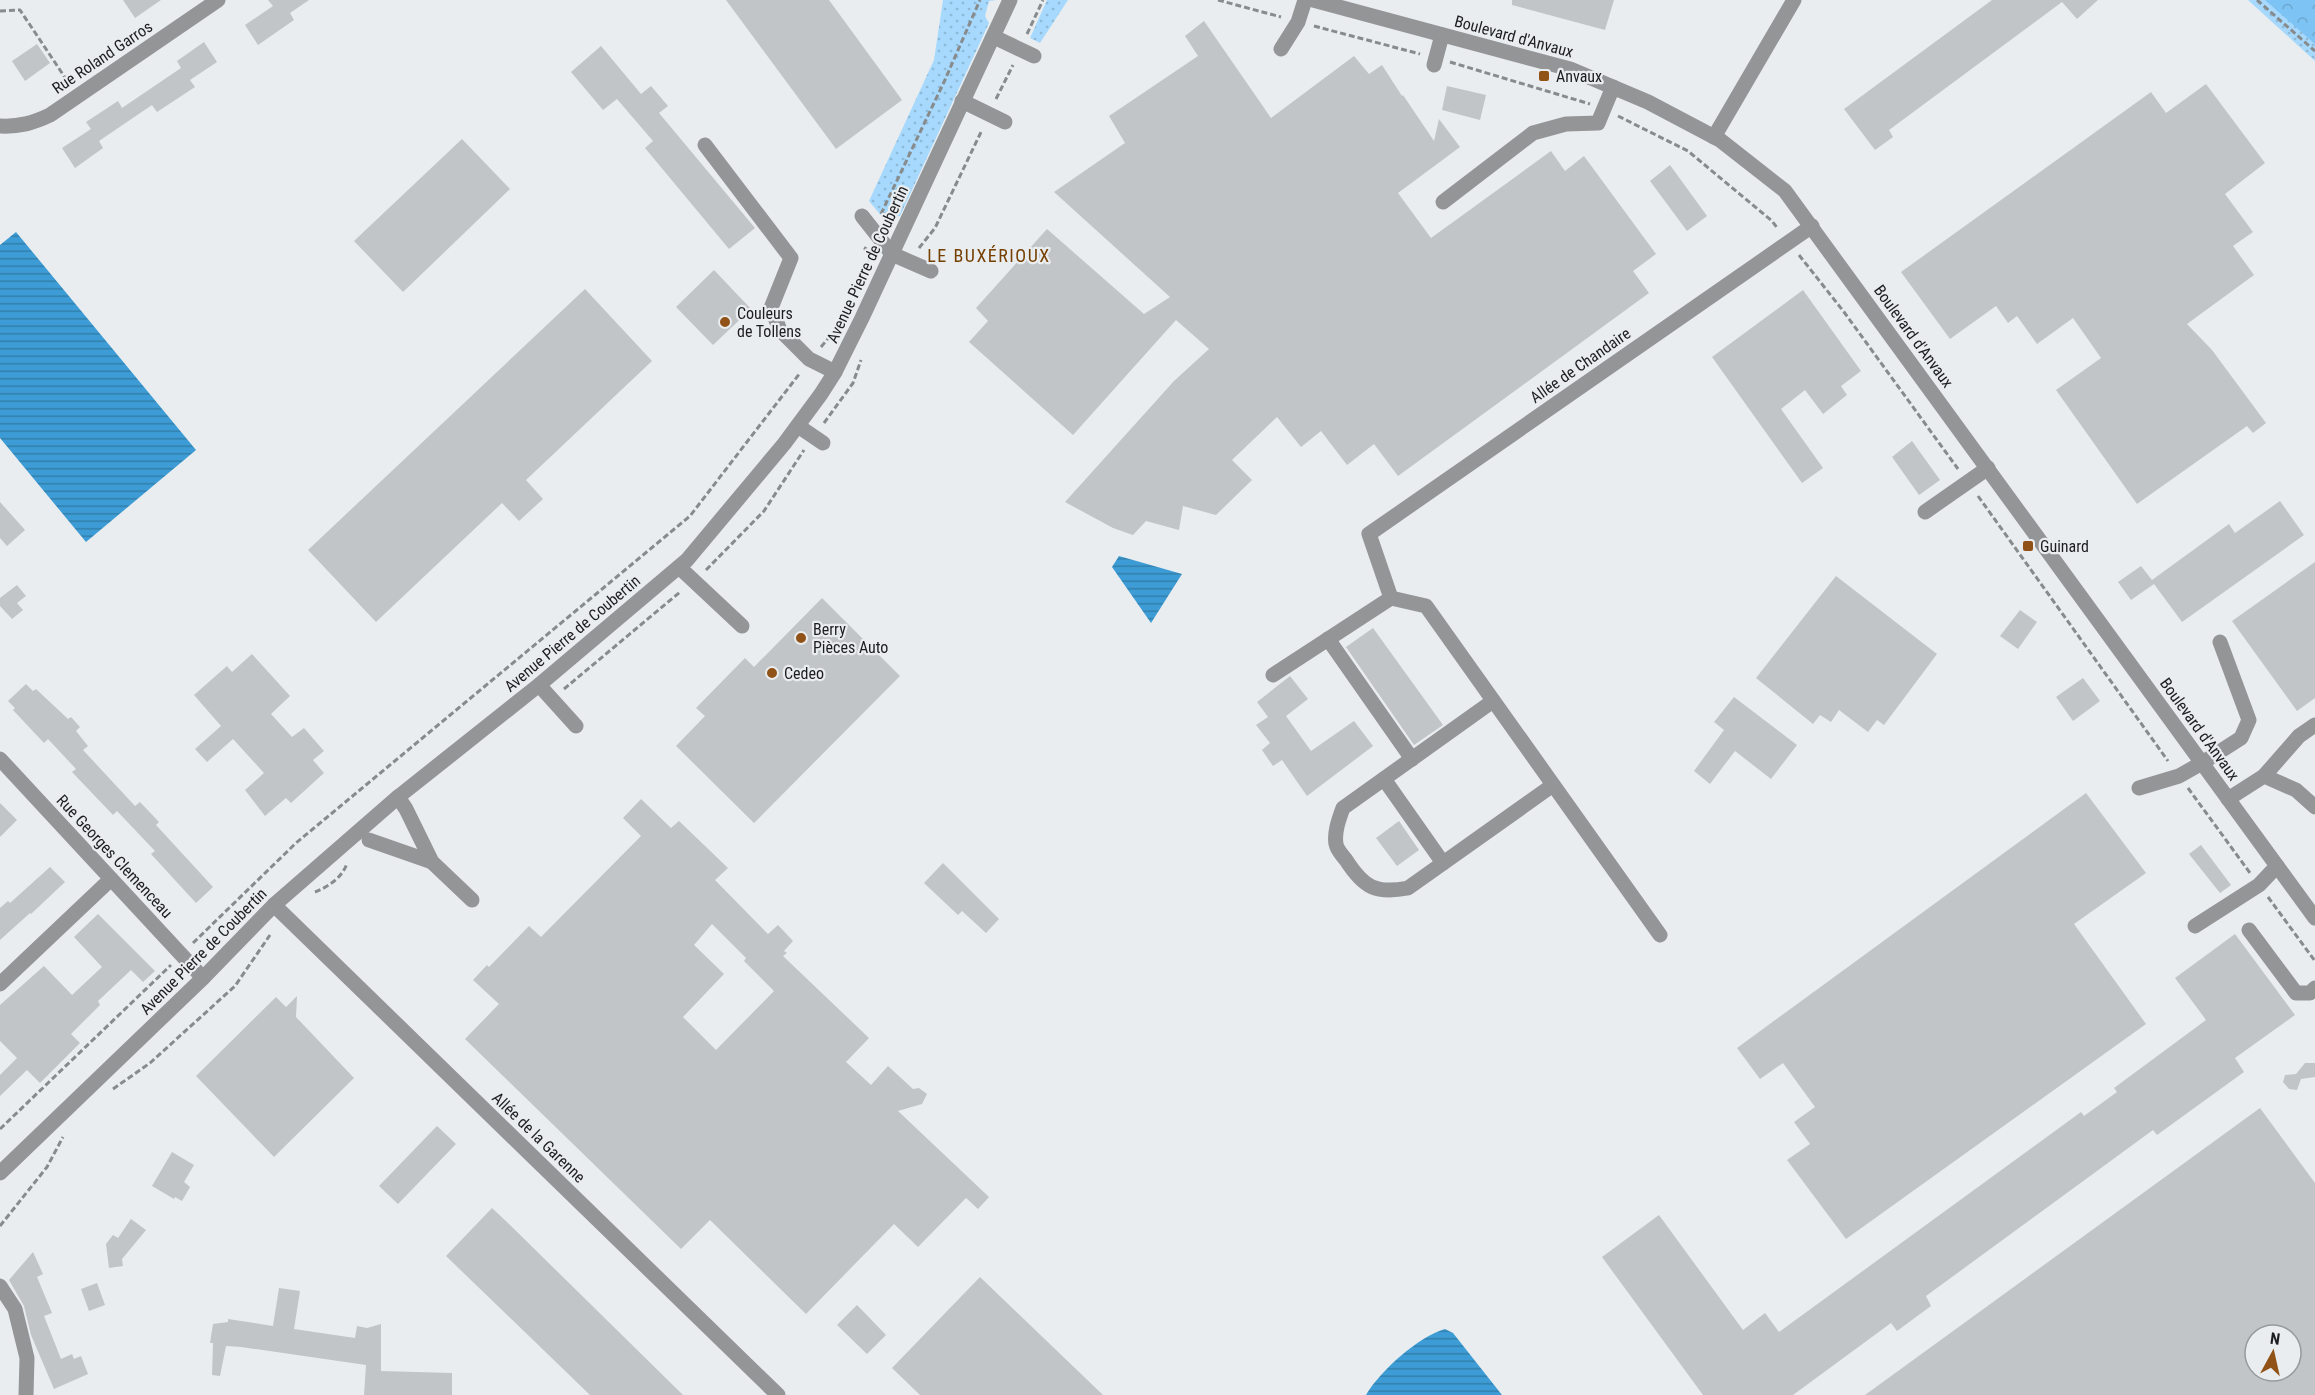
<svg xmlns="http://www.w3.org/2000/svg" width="2315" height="1395" font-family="'Roboto Condensed',sans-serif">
<defs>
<pattern id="grass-dots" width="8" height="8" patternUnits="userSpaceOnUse" patternTransform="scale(1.5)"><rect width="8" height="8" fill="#a6d9fd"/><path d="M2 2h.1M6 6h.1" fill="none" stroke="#8ebad8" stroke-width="1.8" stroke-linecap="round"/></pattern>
<pattern id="forest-crowns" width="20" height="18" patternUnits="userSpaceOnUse" patternTransform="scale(1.5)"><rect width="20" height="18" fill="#7dc3f3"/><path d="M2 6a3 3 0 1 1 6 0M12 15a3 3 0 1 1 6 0" fill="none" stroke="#6ba7d0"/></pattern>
<pattern id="water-rules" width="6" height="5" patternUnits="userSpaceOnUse" patternTransform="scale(1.5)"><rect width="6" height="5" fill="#3d9cd5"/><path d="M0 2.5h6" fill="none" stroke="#327fac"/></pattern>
</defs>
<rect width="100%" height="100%" fill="#e9edef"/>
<g fill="url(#grass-dots)">
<path d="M943,0h53l-7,1 -4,15 4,7 -89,193 -16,3 -15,-18 65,-141z"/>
<path d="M1047,0h21l-28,43 -10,-5z"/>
<path d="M2248,0h67v61z"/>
</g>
<path fill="url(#forest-crowns)" d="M2265,0h50v44z"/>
<g fill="url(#water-rules)">
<path d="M16,232l180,218 -110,92 -86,-104v-193z"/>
<path d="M1119,556l63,18 -31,49 -39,-56z"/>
<path d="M1445,1329l8,4 49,62h-136c13,-23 53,-59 79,-66z"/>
</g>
<g fill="#c2c5c8" fill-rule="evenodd">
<path d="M123,0h38l-26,18z"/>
<path d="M268,0h41l-19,13 4,7 -36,25 -13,-20 28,-19z"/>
<path d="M726,0h103l73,100 -66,49z"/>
<path d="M1512,0h102l-9,30 -93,-25z"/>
<path d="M1992,0h106l-21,19 -15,-17 -173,128 4,7 -18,13 -31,-41z"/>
<path d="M1204,21l67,97 83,-62 15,18 13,-9 20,31 1,-1 31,46 5,-22 21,28 -62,46 33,45 120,-87 14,20 19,-15 72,98 -23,17 16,22 -251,183 -24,-32 -27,21 -26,-34 -20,16 -24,-30 -45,43 20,20 -36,35 -33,-9 -4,24 -33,-9 -13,14 -20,-7 -48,-26 109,-121 35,-32 -33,-29 -103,115 -104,-93 19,-21 -12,-13 71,-79 97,85 26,-17 -116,-105 71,-49 -16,-27 89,-60 -13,-20z"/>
<path d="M204,42l13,20 -27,18 5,7 -38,25 -5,-7 -53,36 4,7 -28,20 -13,-20 29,-19 -5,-7 32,-21 4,7 59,-40 -4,-7z"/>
<path d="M37,44l13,19 -25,18 -13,-20z"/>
<path d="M601,46l40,48 10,-8 17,20 -9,7 96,115 -26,21 -84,-101 8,-7 -36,-42 -14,11 -32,-38z"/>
<path d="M2206,84l59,79 -40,31 28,38 -20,14 21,29 -67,49 25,26 54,73 -13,10 -6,-7 -110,78 -81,-114 45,-32 -28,-40 -36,26 -20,-28 -9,7 -12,-17 -46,33 -49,-67 250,-180 15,21z"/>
<path d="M1447,86l39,9 -6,25 -38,-10z"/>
<path d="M462,139l48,50 -107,103 -49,-51z"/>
<path d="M1670,165l37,51 -20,15 -37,-50z"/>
<path d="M714,270l37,39 -38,36 -37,-38z"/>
<path d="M585,289l67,72 -126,119 17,19 -24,22 -17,-18 -126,119 -68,-72z"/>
<path d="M1803,290l58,81 -20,15 6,9 -24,19 -18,-24 -24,19 42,59 -21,15 -90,-126z"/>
<path d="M1912,441l28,39 -21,15 -27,-38z"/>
<path d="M2280,501l24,34 -122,87 -28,-38 -23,16 -13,-18 23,-16 11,14 77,-56 6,9z"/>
<path d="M0,502l25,28 -18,16 -7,-8z"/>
<path d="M2315,562v136l-18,13 -65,-90z"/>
<path d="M1836,576l101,78 -53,71 -7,-5 -9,12 -29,-22 -8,12 -11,-7 -7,9 -57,-46z"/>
<path d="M17,585l9,11 -9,7 6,7 -11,9 -12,-13v-8z"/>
<path d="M822,598l78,78 -146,147 -78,-77 29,-30 -9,-8 49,-50 9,9z"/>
<path d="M2020,610l17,12 -19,27 -18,-13z"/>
<path d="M1373,628l70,97 -29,20 -68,-98z"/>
<path d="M252,654l38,42 -19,18 21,23 12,-9 20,23 -11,9 11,13 -33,30 -5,-5 -21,18 -20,-26 19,-17 -31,-34 -26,23 -12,-13 26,-23 -27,-31 33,-29 5,6z"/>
<path d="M1290,676l18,23 -22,17 25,35 43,-30 19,25 -66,50 -25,-36 -9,6 -11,-16 8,-7 -14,-18 12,-8 -11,-15z"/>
<path d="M2083,678l17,23 -27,20 -17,-24z"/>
<path d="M26,684l7,7 3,-2 32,30 3,-2 9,10 -4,4 12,15 -5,4 52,56 5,-4 19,20 -3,3 57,62 -17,16 -45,-49 4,-3 -38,-40 -4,4 -41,-43 4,-3 -28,-30 -4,4 -31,-33 2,-2 -7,-7z"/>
<path d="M1734,697l63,48 -26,34 -36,-28 -25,33 -16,-13 30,-41 -10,-8z"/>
<path d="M2086,793l60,80 -72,51 72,100 -300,215 -59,-79 23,-16 -16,-22 21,-15 -32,-44 -23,16 -23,-31z"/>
<path d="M641,799l30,29 8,-7 49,47 -13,12 53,54 10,-9 15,16 -9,10 3,2 -4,3 86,82 -23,24 25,23 17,-19 25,23 6,-1 8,6 -5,10 -24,7 91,86 -11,12 -12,-11 -48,49 -24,-23 -88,90 -96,-94 -29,29 -216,-210 34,-35 -26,-24 14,-15 2,2 40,-41 12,11 100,-101 -18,-18zM712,924l34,34 -2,3 30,30 -58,59 -33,-33 41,-43 -30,-29z"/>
<path d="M0,803l17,17 -17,17z"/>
<path d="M1399,821l20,29 -22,16 -21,-28z"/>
<path d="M2201,845l30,40 -11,8 -31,-39z"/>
<path d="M943,863l56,56 -13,14 -24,-22 -4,4 -34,-32z"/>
<path d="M50,867l15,15 -34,32 -1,-1 -30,27v-32l8,-7 2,2z"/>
<path d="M98,914l57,57 -12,11 -12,-12 -33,31 2,4 -29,29 9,9 -40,40 -13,-13 -27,26v-21l17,-17 -17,-17v-36l44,-39 28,29 30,-28 -28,-30z"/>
<path d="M2235,934l60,81 -60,43 9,14 -87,63 -4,-5 -227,166 5,10 -34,25 -6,-8 -98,72h-90l-101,-138 57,-42 84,115 22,-17 14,19 302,-220 3,4 33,-24 -3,-4 92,-68 -31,-42z"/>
<path d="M297,996l-1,21 58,61 -80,79 -78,-81 80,-79 10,10z"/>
<path d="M2305,1063h10v14l-14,2 -4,11 -8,-1 -6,-7 2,-7 11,-1z"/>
<path d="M2260,1108l55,75v212h-450zM2255,1335h36v36h-36z"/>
<path d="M437,1126l19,18 -58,60 -19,-18z"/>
<path d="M172,1152l22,13 -10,17 6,5 -8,14 -7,-4 -1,2 -22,-13z"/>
<path d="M492,1208l17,16 174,171h-93l-144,-139z"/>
<path d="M131,1219l15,11 -24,29 1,7 -14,2 -3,-24 7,-9 5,3z"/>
<path d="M33,1252l10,22 -6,3 15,36 -8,3 17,43 11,-5 2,5 7,-3 7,18 -34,15 -23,-54 -7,-29 -15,-26z"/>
<path d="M980,1277l123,118h-183l-28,-27z"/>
<path d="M97,1283l8,22 -16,6 -8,-22z"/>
<path d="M279,1288l21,3 -6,38 61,9 2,-12 10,2 14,-4v47l71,2v22h-88l2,-30 -125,-18 -15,-1 -6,30 -8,-1 1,-32h-3l3,-19 15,-2v-3l45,7z"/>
<path d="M857,1305l29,30 -19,19 -30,-29z"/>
</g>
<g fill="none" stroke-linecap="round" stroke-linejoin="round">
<g stroke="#888b8c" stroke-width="3" stroke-dasharray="6 3" stroke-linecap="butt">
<path d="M1218,0l63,17"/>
<path d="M2257,0l58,51"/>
<path d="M0,11l20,-1 48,72"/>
<path d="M1314,26l106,28"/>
<path d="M1027,34l16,-34"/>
<path d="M1450,62l140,42"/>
<path d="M996,99l17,-34"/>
<path d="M1618,116l70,35 84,70 6,8"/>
<path d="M881,214l63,-132 36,-82"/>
<path d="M866,247l-1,2 5,13"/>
<path d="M919,248l16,-20 47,-98"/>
<path d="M1799,255l45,57 114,157"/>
<path d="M821,347l15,-18"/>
<path d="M824,423l29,-40 8,-23"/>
<path d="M1978,496l190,265"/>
<path d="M706,570l58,-59 40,-61"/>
<path d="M564,689l116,-97"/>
<path d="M2188,788l62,85"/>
<path d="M315,892c13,-5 28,-15 32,-29"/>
<path d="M2268,897l47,64"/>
<path d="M193,943l103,-100 394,-327 110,-143"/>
<path d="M113,1089l37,-26 85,-77 35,-51"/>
<path d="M0,1129l171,-164"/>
<path d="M0,1226l47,-59 16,-30"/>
</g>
<g stroke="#949597" stroke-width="15">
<path d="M1313,0l257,69 78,33 72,38 65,51 530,727"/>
<path d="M994,37l40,19"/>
<path d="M1281,49l17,-27 7,-22"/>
<path d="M1434,65l8,-30"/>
<path d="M962,101l43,21"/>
<path d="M0,126c19,1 33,-3 50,-11l168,-115"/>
<path d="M1714,137l80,-137"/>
<path d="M705,145l86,113 -20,50 9,22 29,29 26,13"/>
<path d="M1443,202l90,-69 33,-9 32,-1 15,-36"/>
<path d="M862,216l30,38 39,17"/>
<path d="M798,426l25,17"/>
<path d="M1925,512l63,-44"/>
<path d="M679,567l63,59"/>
<path d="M1328,639l84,120"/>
<path d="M1273,675l118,-77"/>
<path d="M539,685l37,41"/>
<path d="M1493,701l-150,107c-4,11 -9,24 -7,36 1,6 7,12 10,16 18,28 30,34 62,28l145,-103"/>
<path d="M0,759l203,219"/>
<path d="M2264,776l35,-40 16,-11"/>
<path d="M1384,779l59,84"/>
<path d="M2139,788l40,-12 23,-13 39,-25 8,-18 -29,-78"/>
<path d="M398,797l8,12 26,53 40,38"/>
<path d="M2228,799l36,-23 32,14 19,17"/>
<path d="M369,840l63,22"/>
<path d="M274,905l504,490"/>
<path d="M2195,926l64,-41 18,-19"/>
<path d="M2249,930l47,63h14l5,-5"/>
<path d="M1660,935l-234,-329 -35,-8 -22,-64 443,-308"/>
<path d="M0,984l111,-105"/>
<path d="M0,1173l203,-195 71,-73 124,-108 141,-112 148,-125 97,-116 37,-50 14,-22 27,-54 148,-318"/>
<path d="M0,1286l15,23 12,49 -1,37"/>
</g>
</g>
<g fill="#905216" stroke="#e9edef" stroke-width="2">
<rect x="1538" y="70" width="12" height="12" rx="3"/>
<circle cx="725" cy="322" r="6"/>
<rect x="2022" y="540" width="12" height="12" rx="3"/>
<circle cx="801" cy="638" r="6"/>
<circle cx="772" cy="673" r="6"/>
</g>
<g text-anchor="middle" stroke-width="4.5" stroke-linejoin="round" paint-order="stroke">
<g font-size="16" fill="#1c1d1e" stroke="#e9edef">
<text transform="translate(1514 36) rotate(15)" y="6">Boulevard d'Anvaux</text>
<text transform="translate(102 57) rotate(-34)" y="6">Rue Roland Garros</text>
<text transform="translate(867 264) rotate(-65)" y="6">Avenue Pierre de Coubertin</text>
<text transform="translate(1914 336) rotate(54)" y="6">Boulevard d'Anvaux</text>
<text transform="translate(1580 365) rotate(-35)" y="6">Allée de Chandaire</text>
<text transform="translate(572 633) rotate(-40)" y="6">Avenue Pierre de Coubertin</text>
<text transform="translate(2200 729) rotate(54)" y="6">Boulevard d'Anvaux</text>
<text transform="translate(115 856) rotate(47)" y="6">Rue Georges Clemenceau</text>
<text transform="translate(203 951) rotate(-45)" y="6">Avenue Pierre de Coubertin</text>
<text transform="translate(539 1137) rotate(44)" y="6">Allée de la Garenne</text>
</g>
<g font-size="16" fill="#1c1d1e" stroke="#e9edef" text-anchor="start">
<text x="1556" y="82">Anvaux</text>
<text x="737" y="319">Couleurs<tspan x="737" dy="18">de Tollens</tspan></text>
<text x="2040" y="552">Guinard</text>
<text x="813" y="635">Berry<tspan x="813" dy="18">Pièces Auto</tspan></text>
<text x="784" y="679">Cedeo</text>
</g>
<g font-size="18" letter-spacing="1.5" fill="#774003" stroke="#e9edef">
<text x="989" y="262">LE BUXÉRIOUX</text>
</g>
</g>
<g transform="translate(2273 1353) rotate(8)"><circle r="28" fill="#e9edef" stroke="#979a9b" stroke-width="1.5"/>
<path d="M0-4.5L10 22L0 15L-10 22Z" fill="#905216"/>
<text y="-9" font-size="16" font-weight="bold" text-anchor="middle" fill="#1c1d1e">N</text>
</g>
</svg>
